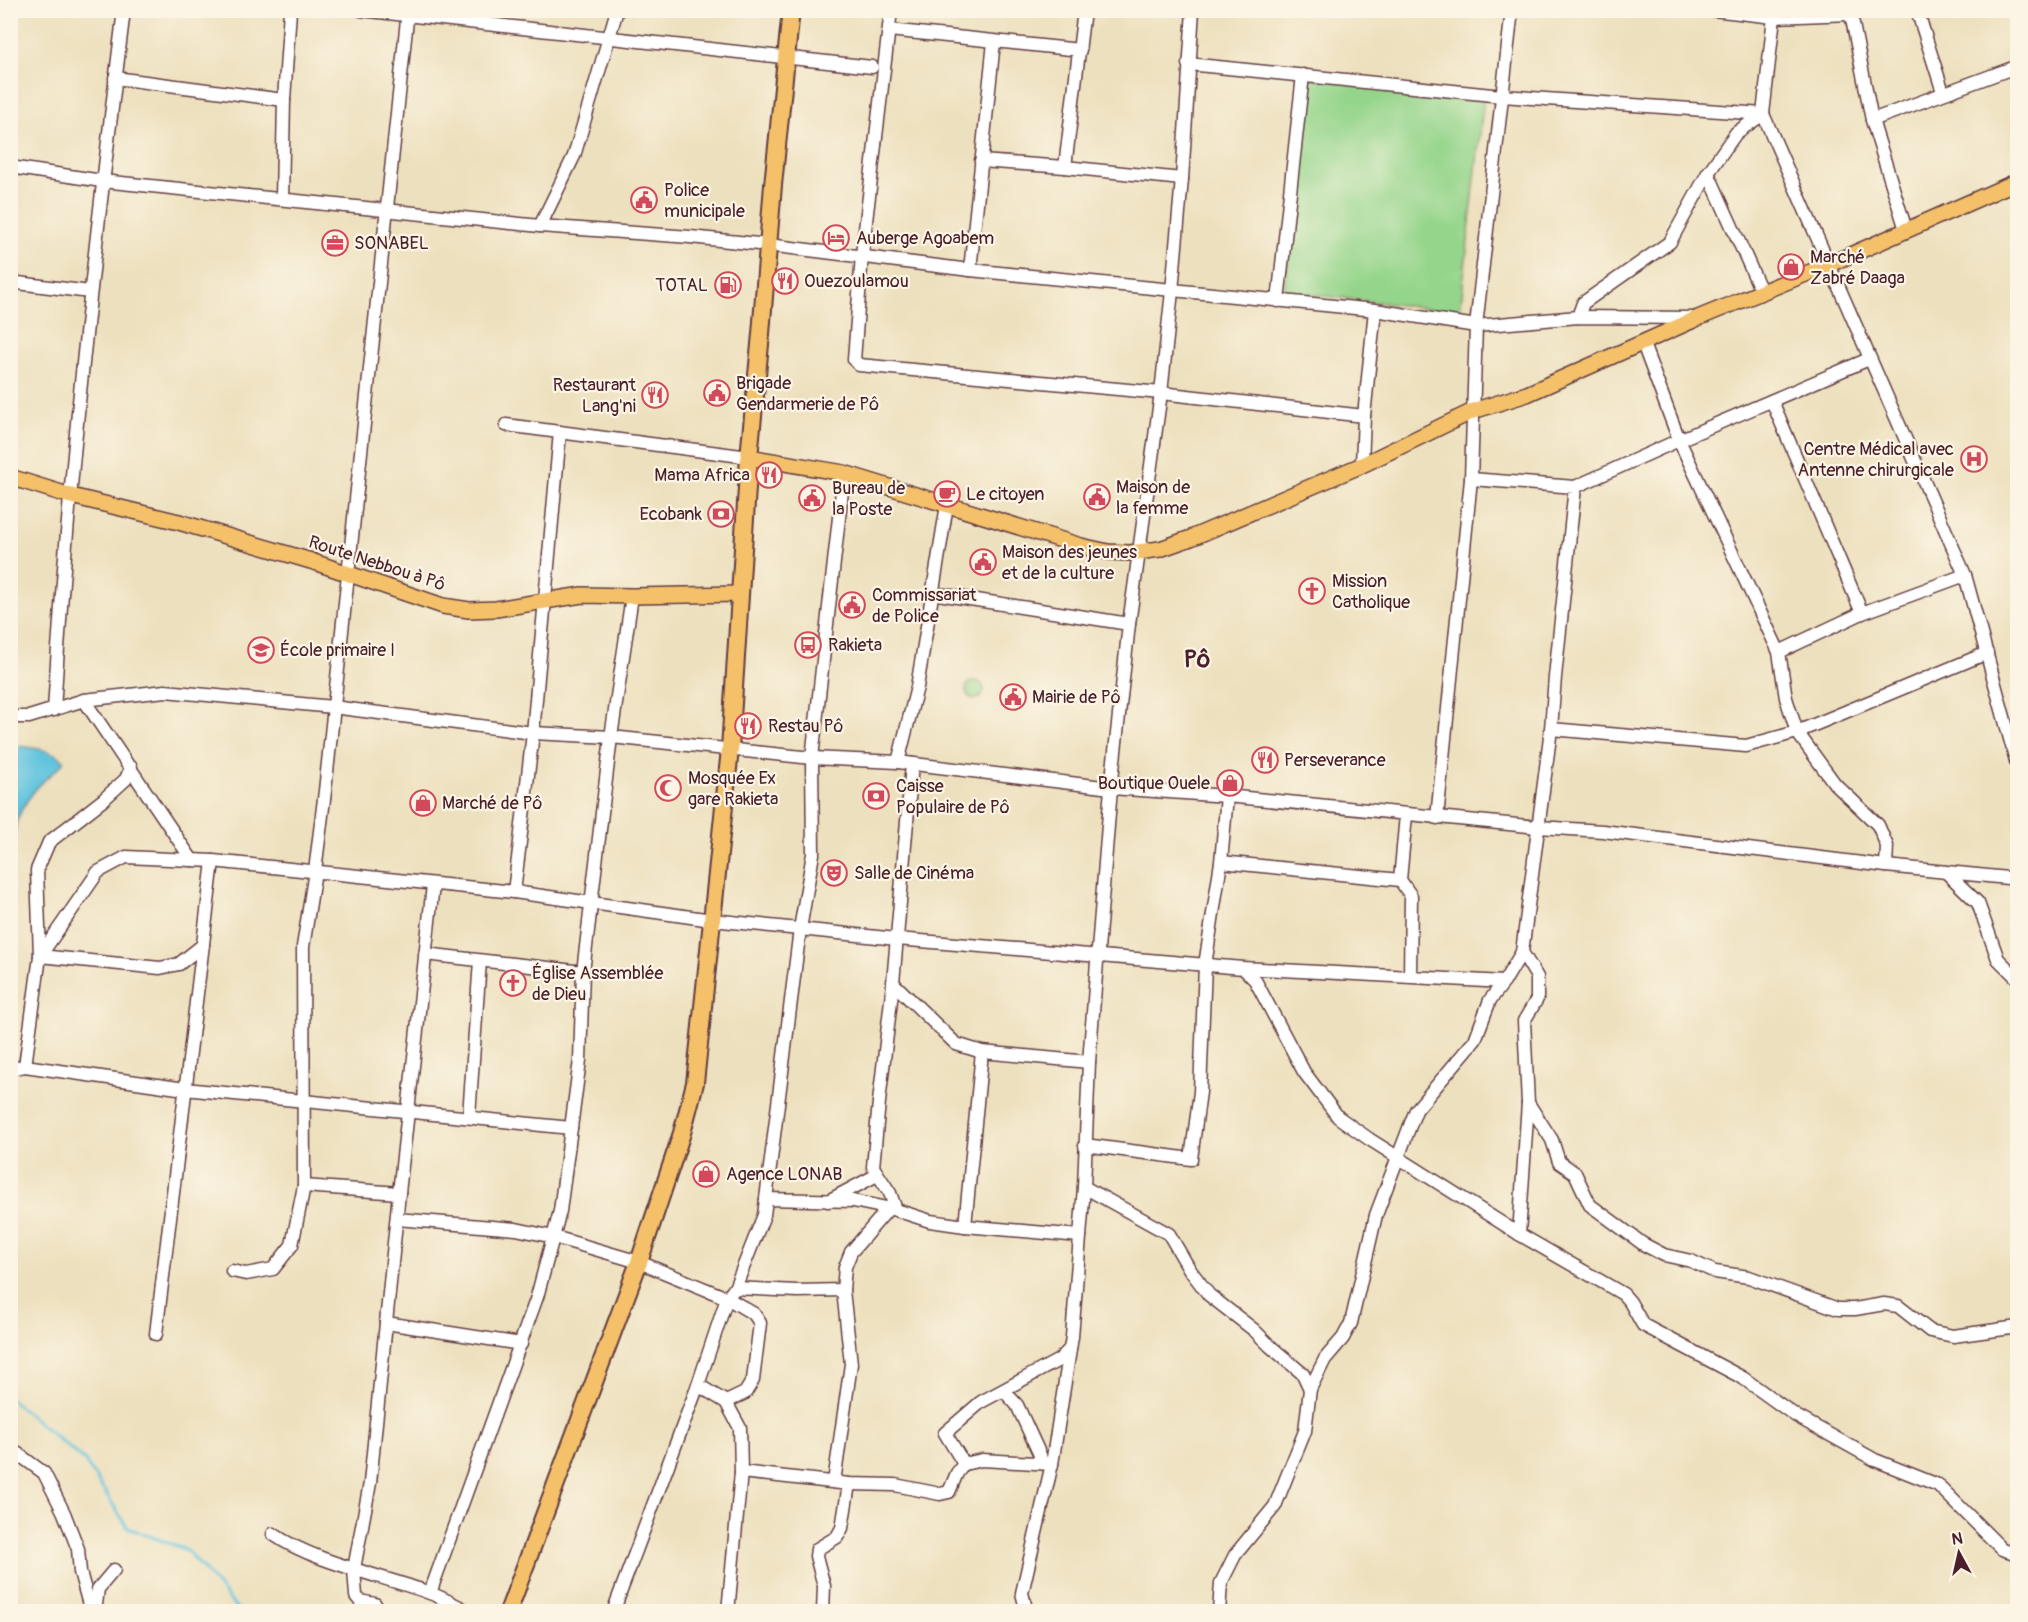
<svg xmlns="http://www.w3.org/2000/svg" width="2028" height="1622" font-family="Pangolin,sans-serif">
<rect width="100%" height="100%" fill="#fcf5e5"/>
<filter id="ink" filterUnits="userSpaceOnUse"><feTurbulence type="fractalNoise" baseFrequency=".0167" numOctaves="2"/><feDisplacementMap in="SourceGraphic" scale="12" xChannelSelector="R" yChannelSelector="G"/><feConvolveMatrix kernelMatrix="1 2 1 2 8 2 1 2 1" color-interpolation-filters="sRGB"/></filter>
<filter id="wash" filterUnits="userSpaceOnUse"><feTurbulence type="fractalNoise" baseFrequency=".008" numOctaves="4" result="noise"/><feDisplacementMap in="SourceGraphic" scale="24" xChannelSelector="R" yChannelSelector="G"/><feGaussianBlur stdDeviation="1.35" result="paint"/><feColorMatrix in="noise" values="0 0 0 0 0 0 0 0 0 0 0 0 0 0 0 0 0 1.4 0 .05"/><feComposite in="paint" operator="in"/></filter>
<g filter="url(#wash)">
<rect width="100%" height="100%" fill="#ede0be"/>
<g fill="#95d58b" stroke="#707a5b" stroke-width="1.5">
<path d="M1310,77l174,20 -24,215 -176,-21z"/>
<circle cx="975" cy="690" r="9"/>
</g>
<path fill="#60c4de" stroke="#557284" stroke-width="1.5" d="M11,746c16,0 40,3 53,14 -4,9 -9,10 -16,17 -11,9 -20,21 -27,34 -10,18 -5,36 -10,56z"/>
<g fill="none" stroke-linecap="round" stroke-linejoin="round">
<path stroke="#60c4de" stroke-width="3" d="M10,1399l75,62 43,67 59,22 53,62"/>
</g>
</g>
<g filter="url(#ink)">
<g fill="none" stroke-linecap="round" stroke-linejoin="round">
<g stroke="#623c41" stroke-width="15">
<g id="minor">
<path d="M361,10l511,57"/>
<path d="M891,10l-29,245 -8,105 5,5 302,28 203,23"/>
<path d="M1713,10l61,7 77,-3 21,106 34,110"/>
<path d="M1917,10l26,82"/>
<path d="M1774,17l-11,97 202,461 53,193"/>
<path d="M889,30l191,20"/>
<path d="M1188,64l314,32 261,18"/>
<path d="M115,78l169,22"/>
<path d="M1872,120l146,-54"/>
<path d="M981,161l84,6 117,12"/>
<path d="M10,167l92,14 438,45 150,11 78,8 202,25 405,40 101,16 102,-9 115,1"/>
<path d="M1065,167l19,-157"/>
<path d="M1708,173l54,120"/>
<path d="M282,199l2,-99 6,-90"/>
<path d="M540,226l34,-70 43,-146"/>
<path d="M970,270l24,-228"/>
<path d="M10,282l80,10"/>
<path d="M1278,301l25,-226"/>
<path d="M1578,317l5,-14 87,-61 38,-69 28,-40 27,-19"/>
<path d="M1643,344l36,96 100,212 7,46 11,34 38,52 43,41 9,21 -1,20"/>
<path d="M1772,401l90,212"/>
<path d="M506,425l243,32"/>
<path d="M1362,465l2,-49 11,-106"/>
<path d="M1575,487l104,-47 190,-81"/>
<path d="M932,593l197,31"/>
<path d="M1779,652l83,-39 103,-38"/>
<path d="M84,700l108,160"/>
<path d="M54,710c14,-234 41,-467 70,-700"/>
<path d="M10,717h19l55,-17 81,-9 168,16 200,26 78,4 201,21 86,4 213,26 116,8 311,31 65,4 283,35 132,13"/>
<path d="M1551,729l195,17 51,-14 190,-79"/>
<path d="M898,762l19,-75 30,-182"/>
<path d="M131,767l-5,12 -23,21 -54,42 -12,28 3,86 120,12 19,-4 24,-19"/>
<path d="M1406,815l-6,65 11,16 -1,80"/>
<path d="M1437,818l34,-339 5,-153 36,-316"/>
<path d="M1221,862l179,18"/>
<path d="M1946,872l32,31 20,56 20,20"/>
<path d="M514,892l19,-159 27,-301"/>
<path d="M425,954l158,18"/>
<path d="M1243,968l12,12 49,92 34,45 31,22 150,95 104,60 7,8 13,23 100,53 53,38 79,44 63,25 64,64 16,5"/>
<path d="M893,983l63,61 26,8 107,10"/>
<path d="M25,1066l15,-110 58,-84 28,-15 87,4"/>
<path d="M10,1069l15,-3 160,23 386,39"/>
<path d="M1528,1103l24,37 7,22 16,11 15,32 53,39 21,11 27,6 24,11 34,5 89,32h17l29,-5 14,2 32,25 23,5 65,-9"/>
<path d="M469,1116l11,-155"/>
<path d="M1085,1145l106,14 9,-67 5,-127 16,-103 6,-66"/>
<path d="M304,1186l95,7"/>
<path d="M1084,1187l85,47 21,36 19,25 45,35 16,16 33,28 7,15"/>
<path d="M766,1199l87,2 43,9 34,11 35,5 115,10"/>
<path d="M828,1201l49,-26"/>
<path d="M896,1210l-6,-17 -17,-26 6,-65 14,-119 19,-219"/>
<path d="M397,1219l119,10 38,8 85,25 88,36 27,16 6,9 -7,57 -8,13 -19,9"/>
<path d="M965,1226l17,-174"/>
<path d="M1519,1234l9,-131 -4,-82 13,-22v-22l-15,-25"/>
<path d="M232,1271l14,3 27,-5 19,-24 12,-59 -1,-239 12,-76 10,-80 83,-781"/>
<path d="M735,1288l62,3 46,-1"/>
<path d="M386,1323l135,21"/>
<path d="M156,1334l57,-473 301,31 198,28 185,19 346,29 261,14"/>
<path d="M698,1385l28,17 14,26 1,44 -13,140"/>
<path d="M1004,1391l13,14 23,50 2,8"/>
<path d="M10,1448l34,25 20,40 14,36 2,23 11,40"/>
<path d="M964,1464l-19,-31 36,-31 78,-42 11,-11"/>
<path d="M741,1472l108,12 46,1 45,9 9,-2 8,-19 7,-9 18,-4 70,4"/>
<path d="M834,1482l17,-118 -8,-74 2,-23 6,-15 37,-43"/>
<path d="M273,1534c40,28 107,41 154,58 15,5 28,13 42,20"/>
<path d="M430,1593l107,-296 23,-86 20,-151 3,-88 28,-235 21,-141"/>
<path d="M95,1612l3,-23 16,-19"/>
<path d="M378,1612l-3,-8 -15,-3 -4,-5 -2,-27 16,-86 29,-290 34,-308"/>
<path d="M613,1612l85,-227 29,-87 8,-10 29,-73 36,-286 13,-75 -1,-96 32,-285"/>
<path d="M823,1612l1,-26 -8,-30 1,-7 20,-12 5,-9 7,-44"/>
<path d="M1027,1612l-5,-19 30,-129 20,-127 12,-150 5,-125 22,-274 18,-164 32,-231 11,-102 10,-112 11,-169"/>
<path d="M1219,1612l2,-29 14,-28 40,-49 30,-75 5,-42 15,-30 18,-21 8,-15 25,-108 40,-105 59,-70 15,-40 14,-18 18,-30 29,-223 4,-52 20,-190 -104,-8"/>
</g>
</g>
<g stroke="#623c41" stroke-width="18">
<g id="major">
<path d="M749,457l95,16 237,73 27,6 22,1 30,-4 31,-11 171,-73 111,-54 54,-17 171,-76 132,-54 188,-83"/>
<path d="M10,477l61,19 108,26 132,39 132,45 26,4 27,-1 86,-14 50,1 108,-2"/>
</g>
</g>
<g stroke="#623c41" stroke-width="20">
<path id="highway" d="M508,1612l131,-350 43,-129 13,-50 35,-334 19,-292 12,-123 12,-149 18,-175"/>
</g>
<use href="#minor" stroke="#fff" stroke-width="12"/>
<use href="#major" stroke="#f4c16a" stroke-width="15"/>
<use href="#highway" stroke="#f4c16a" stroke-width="16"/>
</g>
</g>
<defs>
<g id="civic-ring" transform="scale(1.35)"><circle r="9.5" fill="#fcf5e5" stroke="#d1495b" stroke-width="1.5"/><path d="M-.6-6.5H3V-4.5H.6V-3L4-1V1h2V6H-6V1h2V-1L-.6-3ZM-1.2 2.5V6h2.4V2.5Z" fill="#d1495b"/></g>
<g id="hotel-ring" transform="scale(1.35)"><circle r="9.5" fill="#fcf5e5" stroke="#d1495b" stroke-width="1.5"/><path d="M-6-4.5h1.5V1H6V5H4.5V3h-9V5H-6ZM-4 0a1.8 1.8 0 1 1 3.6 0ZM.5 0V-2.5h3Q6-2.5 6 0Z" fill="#d1495b"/></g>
<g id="office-ring" transform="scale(1.35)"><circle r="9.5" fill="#fcf5e5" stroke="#d1495b" stroke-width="1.5"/><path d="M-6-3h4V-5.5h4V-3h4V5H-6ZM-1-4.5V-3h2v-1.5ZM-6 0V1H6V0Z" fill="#d1495b"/></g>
<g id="shop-ring" transform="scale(1.35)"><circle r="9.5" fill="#fcf5e5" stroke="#d1495b" stroke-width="1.5"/><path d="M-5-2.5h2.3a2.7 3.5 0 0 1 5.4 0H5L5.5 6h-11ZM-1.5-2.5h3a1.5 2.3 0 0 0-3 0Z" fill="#d1495b"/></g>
<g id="restaurant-ring" transform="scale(1.35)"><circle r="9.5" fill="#fcf5e5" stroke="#d1495b" stroke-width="1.5"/><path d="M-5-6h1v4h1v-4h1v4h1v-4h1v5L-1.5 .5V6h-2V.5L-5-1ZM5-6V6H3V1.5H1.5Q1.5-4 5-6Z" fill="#d1495b"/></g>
<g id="fuel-ring" transform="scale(1.35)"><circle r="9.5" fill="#fcf5e5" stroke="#d1495b" stroke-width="1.5"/><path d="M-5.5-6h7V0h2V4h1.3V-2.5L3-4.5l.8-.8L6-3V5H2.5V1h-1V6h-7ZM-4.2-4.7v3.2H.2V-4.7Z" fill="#d1495b"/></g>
<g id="hospital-ring" transform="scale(1.35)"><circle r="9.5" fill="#fcf5e5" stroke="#d1495b" stroke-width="1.5"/><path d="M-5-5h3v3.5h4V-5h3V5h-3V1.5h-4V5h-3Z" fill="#d1495b"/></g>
<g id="cafe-ring" transform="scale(1.35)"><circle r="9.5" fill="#fcf5e5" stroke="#d1495b" stroke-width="1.5"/><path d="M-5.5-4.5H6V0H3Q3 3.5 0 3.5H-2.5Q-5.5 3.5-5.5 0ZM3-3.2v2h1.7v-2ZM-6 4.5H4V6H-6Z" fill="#d1495b"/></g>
<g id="bank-ring" transform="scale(1.35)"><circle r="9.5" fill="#fcf5e5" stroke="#d1495b" stroke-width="1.5"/><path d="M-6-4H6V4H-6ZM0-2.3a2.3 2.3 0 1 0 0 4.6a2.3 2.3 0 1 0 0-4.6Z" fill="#d1495b"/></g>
<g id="church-ring" transform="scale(1.35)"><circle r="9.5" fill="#fcf5e5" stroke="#d1495b" stroke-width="1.5"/><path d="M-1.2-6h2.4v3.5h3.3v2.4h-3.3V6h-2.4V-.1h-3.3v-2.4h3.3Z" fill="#d1495b"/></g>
<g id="bus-ring" transform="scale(1.35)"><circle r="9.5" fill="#fcf5e5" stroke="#d1495b" stroke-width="1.5"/><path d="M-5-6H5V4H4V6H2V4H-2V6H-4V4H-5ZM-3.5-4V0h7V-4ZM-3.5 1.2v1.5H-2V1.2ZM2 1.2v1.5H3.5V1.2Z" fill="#d1495b"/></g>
<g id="school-ring" transform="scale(1.35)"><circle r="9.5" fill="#fcf5e5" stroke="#d1495b" stroke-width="1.5"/><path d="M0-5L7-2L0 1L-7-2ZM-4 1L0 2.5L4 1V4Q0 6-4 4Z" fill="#d1495b"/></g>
<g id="mosque-ring" transform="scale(1.35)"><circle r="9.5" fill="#fcf5e5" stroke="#d1495b" stroke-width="1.5"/><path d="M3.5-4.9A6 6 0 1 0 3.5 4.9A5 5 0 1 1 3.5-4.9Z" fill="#d1495b"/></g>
<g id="theatre-ring" transform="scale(1.35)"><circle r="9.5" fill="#fcf5e5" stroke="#d1495b" stroke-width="1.5"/><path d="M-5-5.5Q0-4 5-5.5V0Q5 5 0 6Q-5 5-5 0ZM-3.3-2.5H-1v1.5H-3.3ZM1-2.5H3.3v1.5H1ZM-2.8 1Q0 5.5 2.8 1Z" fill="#d1495b"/></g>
</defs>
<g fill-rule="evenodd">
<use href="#civic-ring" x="644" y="200"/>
<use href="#hotel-ring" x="836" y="238"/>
<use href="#office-ring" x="335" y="243"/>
<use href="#shop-ring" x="1791" y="267"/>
<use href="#restaurant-ring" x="785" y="281"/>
<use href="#fuel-ring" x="728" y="285"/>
<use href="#civic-ring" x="717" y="393"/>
<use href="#restaurant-ring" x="655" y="395"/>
<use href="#hospital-ring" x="1974" y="459"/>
<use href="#restaurant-ring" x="769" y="475"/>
<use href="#cafe-ring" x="947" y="494"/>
<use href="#civic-ring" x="1097" y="497"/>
<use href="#civic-ring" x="812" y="498"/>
<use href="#bank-ring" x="721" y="514"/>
<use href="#civic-ring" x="983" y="562"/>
<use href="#church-ring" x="1312" y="591"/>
<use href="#civic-ring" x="852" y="605"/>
<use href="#bus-ring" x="808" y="645"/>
<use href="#school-ring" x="261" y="650"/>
<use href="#civic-ring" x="1013" y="697"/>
<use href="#restaurant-ring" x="748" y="726"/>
<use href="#restaurant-ring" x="1265" y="760"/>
<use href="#shop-ring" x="1230" y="783"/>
<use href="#mosque-ring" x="668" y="788"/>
<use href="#bank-ring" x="876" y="796"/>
<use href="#shop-ring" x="423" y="803"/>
<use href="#theatre-ring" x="834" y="873"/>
<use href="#church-ring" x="513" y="983"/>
<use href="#shop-ring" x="706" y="1174"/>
</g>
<g text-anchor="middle" stroke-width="4.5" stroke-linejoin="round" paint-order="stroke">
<g font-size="18" fill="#4a1f2b" stroke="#fcf5e5" text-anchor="start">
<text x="664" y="196">Police<tspan x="664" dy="21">municipale</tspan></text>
<text x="856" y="244">Auberge Agoabem</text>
<text x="354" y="249">SONABEL</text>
<text x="1810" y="263">Marché<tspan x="1810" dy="21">Zabré Daaga</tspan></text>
<text x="804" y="287">Ouezoulamou</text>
<text x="708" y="291" text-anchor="end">TOTAL</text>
<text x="736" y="389">Brigade<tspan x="736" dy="21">Gendarmerie de Pô</tspan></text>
<text x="636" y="391" text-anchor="end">Restaurant<tspan x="636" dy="21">Lang'ni</tspan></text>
<text x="1954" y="455" text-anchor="end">Centre Médical avec<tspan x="1954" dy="21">Antenne chirurgicale</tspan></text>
<text x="750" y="481" text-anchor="end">Mama Africa</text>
<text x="1116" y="493">Maison de<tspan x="1116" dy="21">la femme</tspan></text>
<text x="832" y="494">Bureau de<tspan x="832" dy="21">la Poste</tspan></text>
<text x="966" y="500">Le citoyen</text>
<text x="702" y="520" text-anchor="end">Ecobank</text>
<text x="1002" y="558">Maison des jeunes<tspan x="1002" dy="21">et de la culture</tspan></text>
<text x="1332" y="587">Mission<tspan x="1332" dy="21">Catholique</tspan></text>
<text x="872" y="601">Commissariat<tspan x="872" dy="21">de Police</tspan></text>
<text x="828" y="651">Rakieta</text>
<text x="280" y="656">École primaire I</text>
<text x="1032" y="703">Mairie de Pô</text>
<text x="768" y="732">Restau Pô</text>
<text x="1284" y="766">Perseverance</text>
<text x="688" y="784">Mosquée Ex<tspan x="688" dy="21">gare Rakieta</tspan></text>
<text x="1210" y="789" text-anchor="end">Boutique Ouele</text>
<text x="896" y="792">Caisse<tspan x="896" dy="21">Populaire de Pô</tspan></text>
<text x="442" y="809">Marché de Pô</text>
<text x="854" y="879">Salle de Cinéma</text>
<text x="532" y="979">Église Assemblée<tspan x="532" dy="21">de Dieu</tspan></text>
<text x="726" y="1180">Agence LONAB</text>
</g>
<g font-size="18" fill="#4a1f2b" stroke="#fcf5e5">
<text transform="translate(377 563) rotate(18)" y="6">Route Nebbou à Pô</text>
</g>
<g font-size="24" font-weight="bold" fill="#4a1f2b" stroke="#fcf5e5">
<text x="1197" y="667">Pô</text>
</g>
</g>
<rect width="2028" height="1622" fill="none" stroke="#fcf5e5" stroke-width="36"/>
<g transform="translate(1959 1553) rotate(352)" stroke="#fcf5e5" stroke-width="4.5" paint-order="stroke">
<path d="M0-4.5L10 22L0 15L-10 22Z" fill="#4a1f2b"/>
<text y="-9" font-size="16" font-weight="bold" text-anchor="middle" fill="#4a1f2b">N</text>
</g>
</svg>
